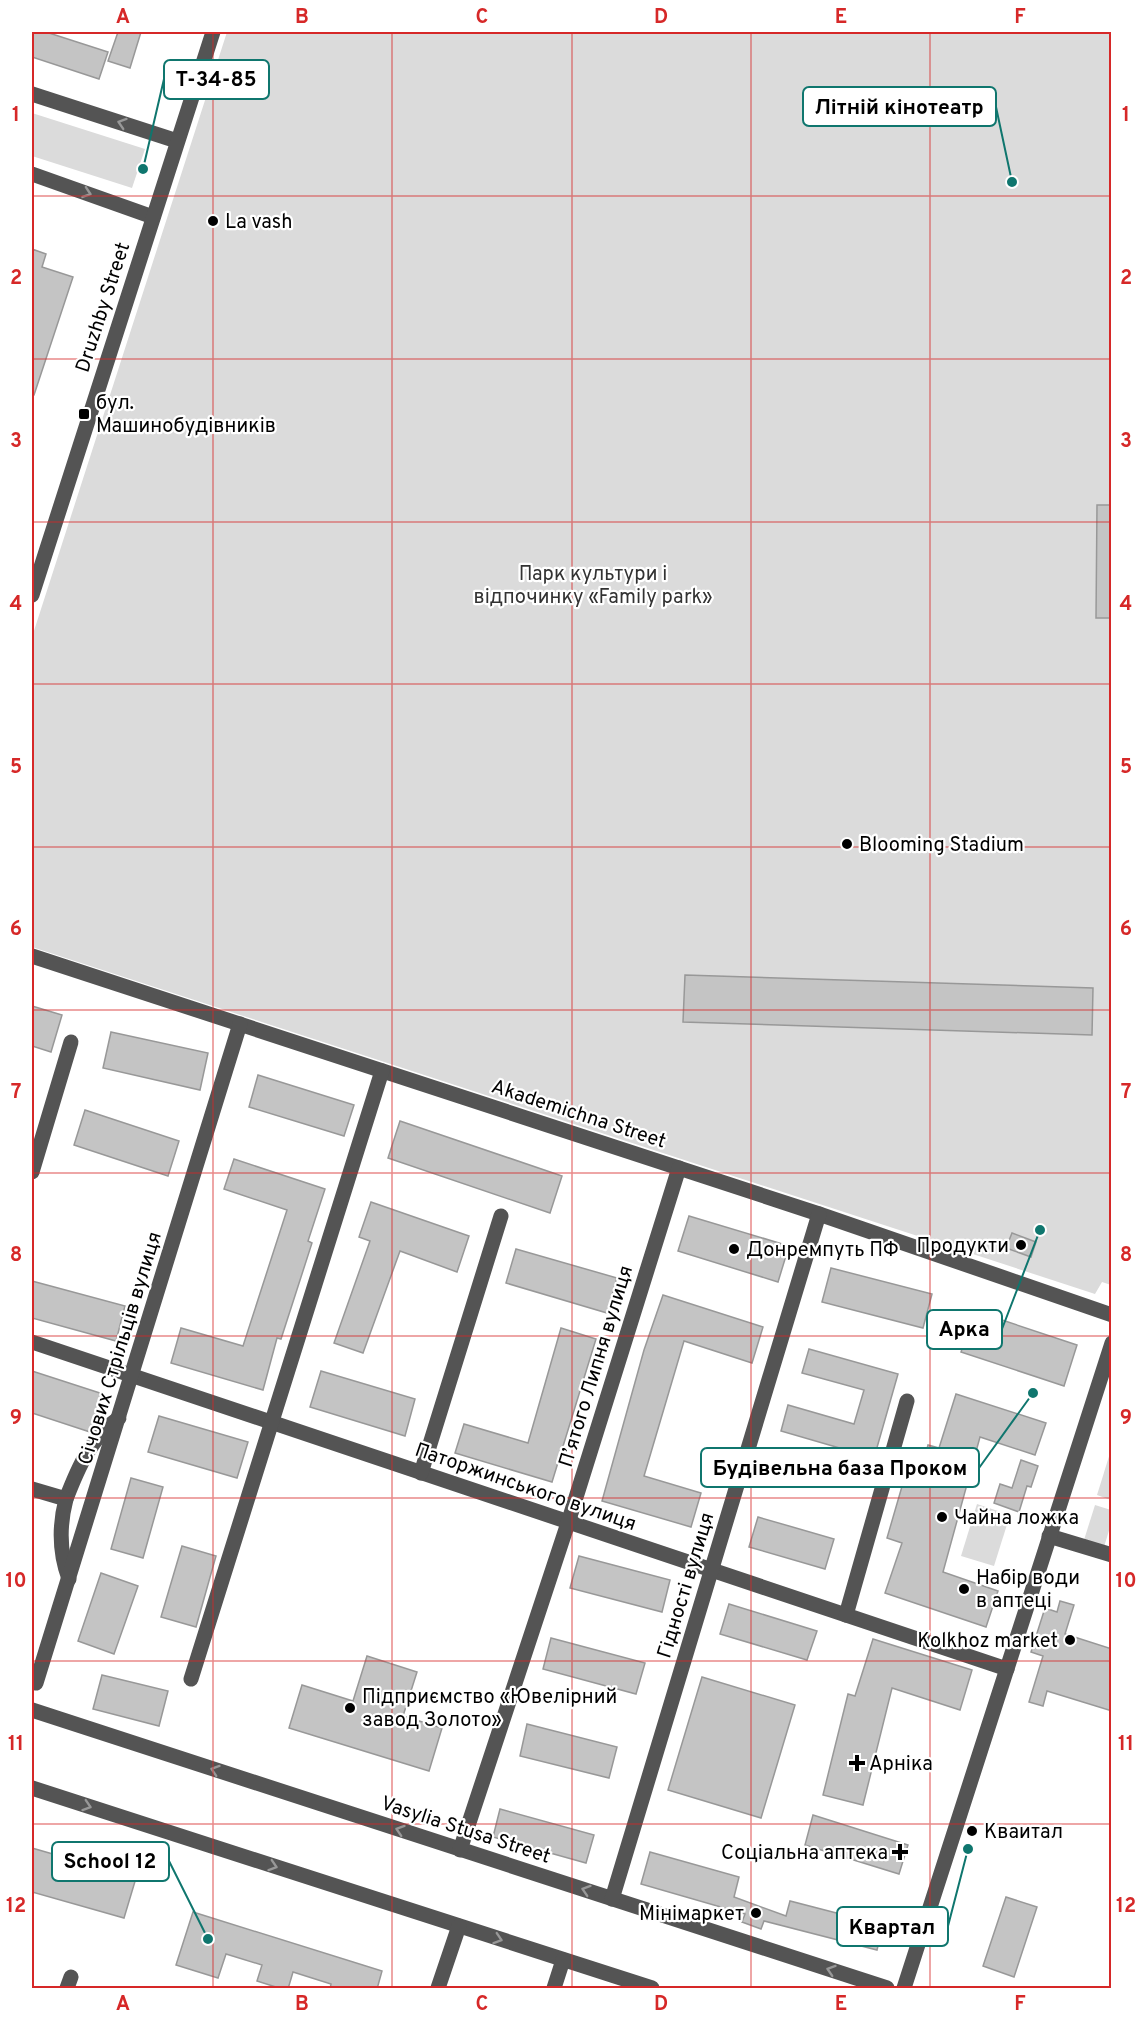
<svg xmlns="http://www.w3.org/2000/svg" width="1143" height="2020" font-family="Overpass,sans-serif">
<rect width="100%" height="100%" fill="#fff"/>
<g fill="#dbdbdb">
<path d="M227,32h884v1253l-9,-3 -7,12 -1063,-347v-310z"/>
<path d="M32,113l113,36 -13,39 -100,-32z"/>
<path d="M1111,1450v50l-14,-5z"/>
<path d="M977,1504l33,11 -16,51 -33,-10z"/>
<path d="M1095,1505l16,5v14l-7,23 -20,-7z"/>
</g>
<g fill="#c4c4c4" stroke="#989898" stroke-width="1.5">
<path d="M32,32h14l62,20 -9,27 -67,-22z"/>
<path d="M118,32h23l-11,36 -22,-7z"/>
<path d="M32,249l14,5 -4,13 31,10 -39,118h-2z"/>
<path d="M1097,505h15v113h-16z"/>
<path d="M685,975l408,13 -1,47 -409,-13z"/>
<path d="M32,1006l30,9 -11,37 -19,-6z"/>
<path d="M111,1032l97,21 -8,37 -97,-22z"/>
<path d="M258,1075l96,30 -10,31 -95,-29z"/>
<path d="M85,1110l94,31 -11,35 -94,-31z"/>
<path d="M400,1121l162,55 -12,37 -162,-55z"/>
<path d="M234,1159l91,30 -17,52 4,2 -31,96 -4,-1 -14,52 -92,-27 10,-35 62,18 44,-136 -63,-21z"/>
<path d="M371,1202l98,34 -12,36 -57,-21 -37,102 -29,-10 36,-102 -11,-4z"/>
<path d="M689,1216l100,30 -11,36 -100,-31z"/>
<path d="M1012,1233l24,9 -5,15 -25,-9z"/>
<path d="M516,1249l101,29 -10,35 -101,-30z"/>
<path d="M831,1268l101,26 -9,34 -101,-26z"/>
<path d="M32,1281l93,25 -9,35 -84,-23z"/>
<path d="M663,1295l100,32 -11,36 -68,-22 -40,135 57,17 -10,34 -89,-26 42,-151z"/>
<path d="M975,1311l102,34 -13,41 -103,-34z"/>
<path d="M561,1328l35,11 -44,143 -97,-29 9,-29 64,19z"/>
<path d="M809,1349l89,25 -24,84 -93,-27 7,-26 66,19 10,-34 -62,-17z"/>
<path d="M32,1371l71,23 -13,38 -58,-19z"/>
<path d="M321,1371l94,28 -10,37 -95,-29z"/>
<path d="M956,1394l90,29 -11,32 -55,-18 -37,135 55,19 -12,36 -101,-34 17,-50 -15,-5 16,-55 14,4 11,-42 11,3z"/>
<path d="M159,1416l89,26 -11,36 -89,-26z"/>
<path d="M1021,1460l17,6 -7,21 -4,-1 -8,26 -25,-9 6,-19 12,4z"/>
<path d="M131,1478l32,9 -20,71 -32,-9z"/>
<path d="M758,1517l76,22 -9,30 -76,-22z"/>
<path d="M182,1546l34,10 -20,71 -35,-10z"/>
<path d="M579,1556l91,24 -8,32 -92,-24z"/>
<path d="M101,1573l37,13 -24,68 -36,-13z"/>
<path d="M1060,1601l14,4 -9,29 47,15v62l-65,-20 -4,15 -14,-4 14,-46 -12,-4 14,-44 12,4z"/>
<path d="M729,1604l88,27 -10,29 -87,-26z"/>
<path d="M551,1638l94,25 -9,31 -93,-25z"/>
<path d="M873,1639l99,31 -12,40 -68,-22 -29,117 -40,-10 25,-101 7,2z"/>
<path d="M367,1656l50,16 -14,44 39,12 -13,43 -140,-43 13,-43 51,16z"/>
<path d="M102,1675l66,16 -9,35 -66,-17z"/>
<path d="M702,1677l93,28 -34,113 -93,-28z"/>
<path d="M527,1724l90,23 -8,31 -89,-22z"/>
<path d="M500,1809l94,26 -8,28 -93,-26z"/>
<path d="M813,1815l95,30 -9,29 -94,-29z"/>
<path d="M32,1848l104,30 -12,40 -92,-26z"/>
<path d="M650,1852l89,25 -5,20 52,19 4,-15 93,24 -6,25 -113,-29 -3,8 -19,-7 3,-8 -104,-30z"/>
<path d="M1006,1897l31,10 -23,70 -31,-11z"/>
<path d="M193,1912l189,59 -5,18h-47l1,-5 -38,-12 -5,17h-6l-25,-8 5,-16 -36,-11 -8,24 -42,-13z"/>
</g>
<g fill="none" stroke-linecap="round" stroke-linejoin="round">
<g stroke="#545454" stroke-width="15">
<path d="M32,94l145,47"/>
<path d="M32,174l121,43"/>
<path d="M32,595l181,-563"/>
<path d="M32,956l787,258 293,101"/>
<path d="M32,1172l39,-130"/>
<path d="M32,1342l975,327"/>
<path d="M421,1473l80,-257"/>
<path d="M32,1489l34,10c12,-31 25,-62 53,-81"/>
<path d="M66,1499c-7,27 -7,53 3,80"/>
<path d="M1049,1536l63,19"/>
<path d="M846,1615l61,-214"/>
<path d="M191,1679l191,-608"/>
<path d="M36,1683l204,-659"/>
<path d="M32,1710l855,278"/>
<path d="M32,1788l620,200"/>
<path d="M460,1850l108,-327 111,-355"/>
<path d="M612,1899l207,-685"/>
<path d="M67,1988l4,-11"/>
<path d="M438,1988l21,-62"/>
<path d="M554,1988l9,-28"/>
<path d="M904,1988l208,-645"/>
</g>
</g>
<defs><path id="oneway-chevron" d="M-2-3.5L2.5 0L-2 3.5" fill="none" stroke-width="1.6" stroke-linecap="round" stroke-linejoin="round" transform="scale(1.5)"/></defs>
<g stroke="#989898">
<use href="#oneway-chevron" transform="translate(122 123) rotate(-162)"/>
<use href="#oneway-chevron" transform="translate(87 193) rotate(19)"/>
<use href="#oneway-chevron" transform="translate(215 1770) rotate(-162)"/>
<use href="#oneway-chevron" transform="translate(87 1806) rotate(18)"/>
<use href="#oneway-chevron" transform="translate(400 1830) rotate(-162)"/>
<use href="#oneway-chevron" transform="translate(273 1866) rotate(18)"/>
<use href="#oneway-chevron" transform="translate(586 1890) rotate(-162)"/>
<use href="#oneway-chevron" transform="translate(498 1939) rotate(18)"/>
<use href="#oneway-chevron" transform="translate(831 1970) rotate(-162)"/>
</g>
<path fill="none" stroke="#d62828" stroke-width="1.5" stroke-opacity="0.55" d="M213,32v1956M392,32v1956M572,32v1956M751,32v1956M930,32v1956M32,196h1080M32,359h1080M32,522h1080M32,684h1080M32,847h1080M32,1010h1080M32,1173h1080M32,1336h1080M32,1498h1080M32,1661h1080M32,1824h1080"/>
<g fill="#000" stroke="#fff" stroke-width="2">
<circle cx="213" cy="221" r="6"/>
<rect x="78" y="408" width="12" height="12" rx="3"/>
<circle cx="847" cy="844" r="6"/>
<circle cx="1021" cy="1245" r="6"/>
<circle cx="734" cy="1249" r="6"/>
<circle cx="942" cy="1517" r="6"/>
<circle cx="964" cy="1589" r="6"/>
<circle cx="1070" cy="1640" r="6"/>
<circle cx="350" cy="1708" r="6"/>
<path d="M854 1754h6v6h6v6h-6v6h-6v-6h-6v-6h6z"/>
<circle cx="972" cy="1831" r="6"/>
<path d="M897 1843h6v6h6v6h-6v6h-6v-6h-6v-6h6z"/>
<circle cx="756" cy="1913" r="6"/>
</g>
<g text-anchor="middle" stroke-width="4.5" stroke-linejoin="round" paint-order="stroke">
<g font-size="20" fill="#000" stroke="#fff" text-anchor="start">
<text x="225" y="228">La vash</text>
<text x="96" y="409">бул.<tspan x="96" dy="23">Машинобудівників</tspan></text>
<text x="859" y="851">Blooming Stadium</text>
<text x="1009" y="1252" text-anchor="end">Продукти</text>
<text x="746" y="1256">Донремпуть ПФ</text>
<text x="954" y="1524">Чайна ложка</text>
<text x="976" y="1584">Набір води<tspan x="976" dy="23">в аптеці</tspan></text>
<text x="1058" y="1647" text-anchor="end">Kolkhoz market</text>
<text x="362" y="1703">Підприємство «Ювелірний<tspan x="362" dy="23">завод Золото»</tspan></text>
<text x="869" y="1770">Арніка</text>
<text x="984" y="1838">Кваитал</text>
<text x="888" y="1859" text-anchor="end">Соціальна аптека</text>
<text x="744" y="1920" text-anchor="end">Мінімаркет</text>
</g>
<g font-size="20" fill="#000" stroke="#fff">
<text transform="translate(102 307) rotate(-72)" y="7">Druzhby Street</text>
<text transform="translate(579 1113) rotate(18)" y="7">Akademichna Street</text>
<text transform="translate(119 1348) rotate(-73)" y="7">Січових Стрільців вулиця</text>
<text transform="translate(595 1366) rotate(-73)" y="7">П’ятого Липня вулиця</text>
<text transform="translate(526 1486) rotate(19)" y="7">Паторжинського вулиця</text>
<text transform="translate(685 1585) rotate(-73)" y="7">Гідності вулиця</text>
<text transform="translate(466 1829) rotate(18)" y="7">Vasylia Stusa Street</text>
</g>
<g font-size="20" fill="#323232" stroke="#fff">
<text x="593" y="580">Парк культури і<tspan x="593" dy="23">відпочинку «Family park»</tspan></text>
</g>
</g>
<path fill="none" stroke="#0f766e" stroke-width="2" d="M143 169L164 79M1012 182L996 107M1040 1230L1002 1329M1033 1393L979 1468M208 1939L169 1861M968 1849L948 1926"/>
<g fill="#0f766e" stroke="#fff" stroke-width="2">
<circle cx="143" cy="169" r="6"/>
<circle cx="1012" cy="182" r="6"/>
<circle cx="1040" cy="1230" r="6"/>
<circle cx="1033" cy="1393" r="6"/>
<circle cx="208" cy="1939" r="6"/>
<circle cx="968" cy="1849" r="6"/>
</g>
<g fill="#fff" stroke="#0f766e" stroke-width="2">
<rect x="164" y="60" width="105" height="39" rx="6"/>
<rect x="803" y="87" width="193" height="39" rx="6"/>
<rect x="927" y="1310" width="75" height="39" rx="6"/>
<rect x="701" y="1448" width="278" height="39" rx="6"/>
<rect x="52" y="1842" width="117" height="39" rx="6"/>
<rect x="837" y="1907" width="111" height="39" rx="6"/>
</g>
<g font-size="21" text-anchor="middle" font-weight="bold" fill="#000">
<text x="216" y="86">Т-34-85</text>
<text x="899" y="114">Літній кінотеатр</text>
<text x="964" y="1336">Арка</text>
<text x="840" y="1475">Будівельна база Проком</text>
<text x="110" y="1868">School 12</text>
<text x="892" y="1934">Квартал</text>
</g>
<rect width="1143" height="2020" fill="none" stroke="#ffffff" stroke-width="66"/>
<rect x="33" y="33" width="1077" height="1954" fill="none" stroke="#d62828" stroke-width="2"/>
<g font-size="20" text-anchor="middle" font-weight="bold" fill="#d62828">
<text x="123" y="23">A</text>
<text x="302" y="23">B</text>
<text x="482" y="23">C</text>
<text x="661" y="23">D</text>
<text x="841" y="23">E</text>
<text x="1020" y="23">F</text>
<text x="16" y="121">1</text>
<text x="1126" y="121">1</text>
<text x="16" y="284">2</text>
<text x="1126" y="284">2</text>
<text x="16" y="447">3</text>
<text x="1126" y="447">3</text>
<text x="16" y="610">4</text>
<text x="1126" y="610">4</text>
<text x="16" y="773">5</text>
<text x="1126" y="773">5</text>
<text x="16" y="935">6</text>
<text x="1126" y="935">6</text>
<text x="16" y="1098">7</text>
<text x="1126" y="1098">7</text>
<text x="16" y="1261">8</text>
<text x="1126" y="1261">8</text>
<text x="16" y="1424">9</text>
<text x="1126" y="1424">9</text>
<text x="16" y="1587">10</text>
<text x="1126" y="1587">10</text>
<text x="16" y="1750">11</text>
<text x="1126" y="1750">11</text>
<text x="16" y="1912">12</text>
<text x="1126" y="1912">12</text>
<text x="123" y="2010">A</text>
<text x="302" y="2010">B</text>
<text x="482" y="2010">C</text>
<text x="661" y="2010">D</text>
<text x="841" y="2010">E</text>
<text x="1020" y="2010">F</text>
</g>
</svg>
